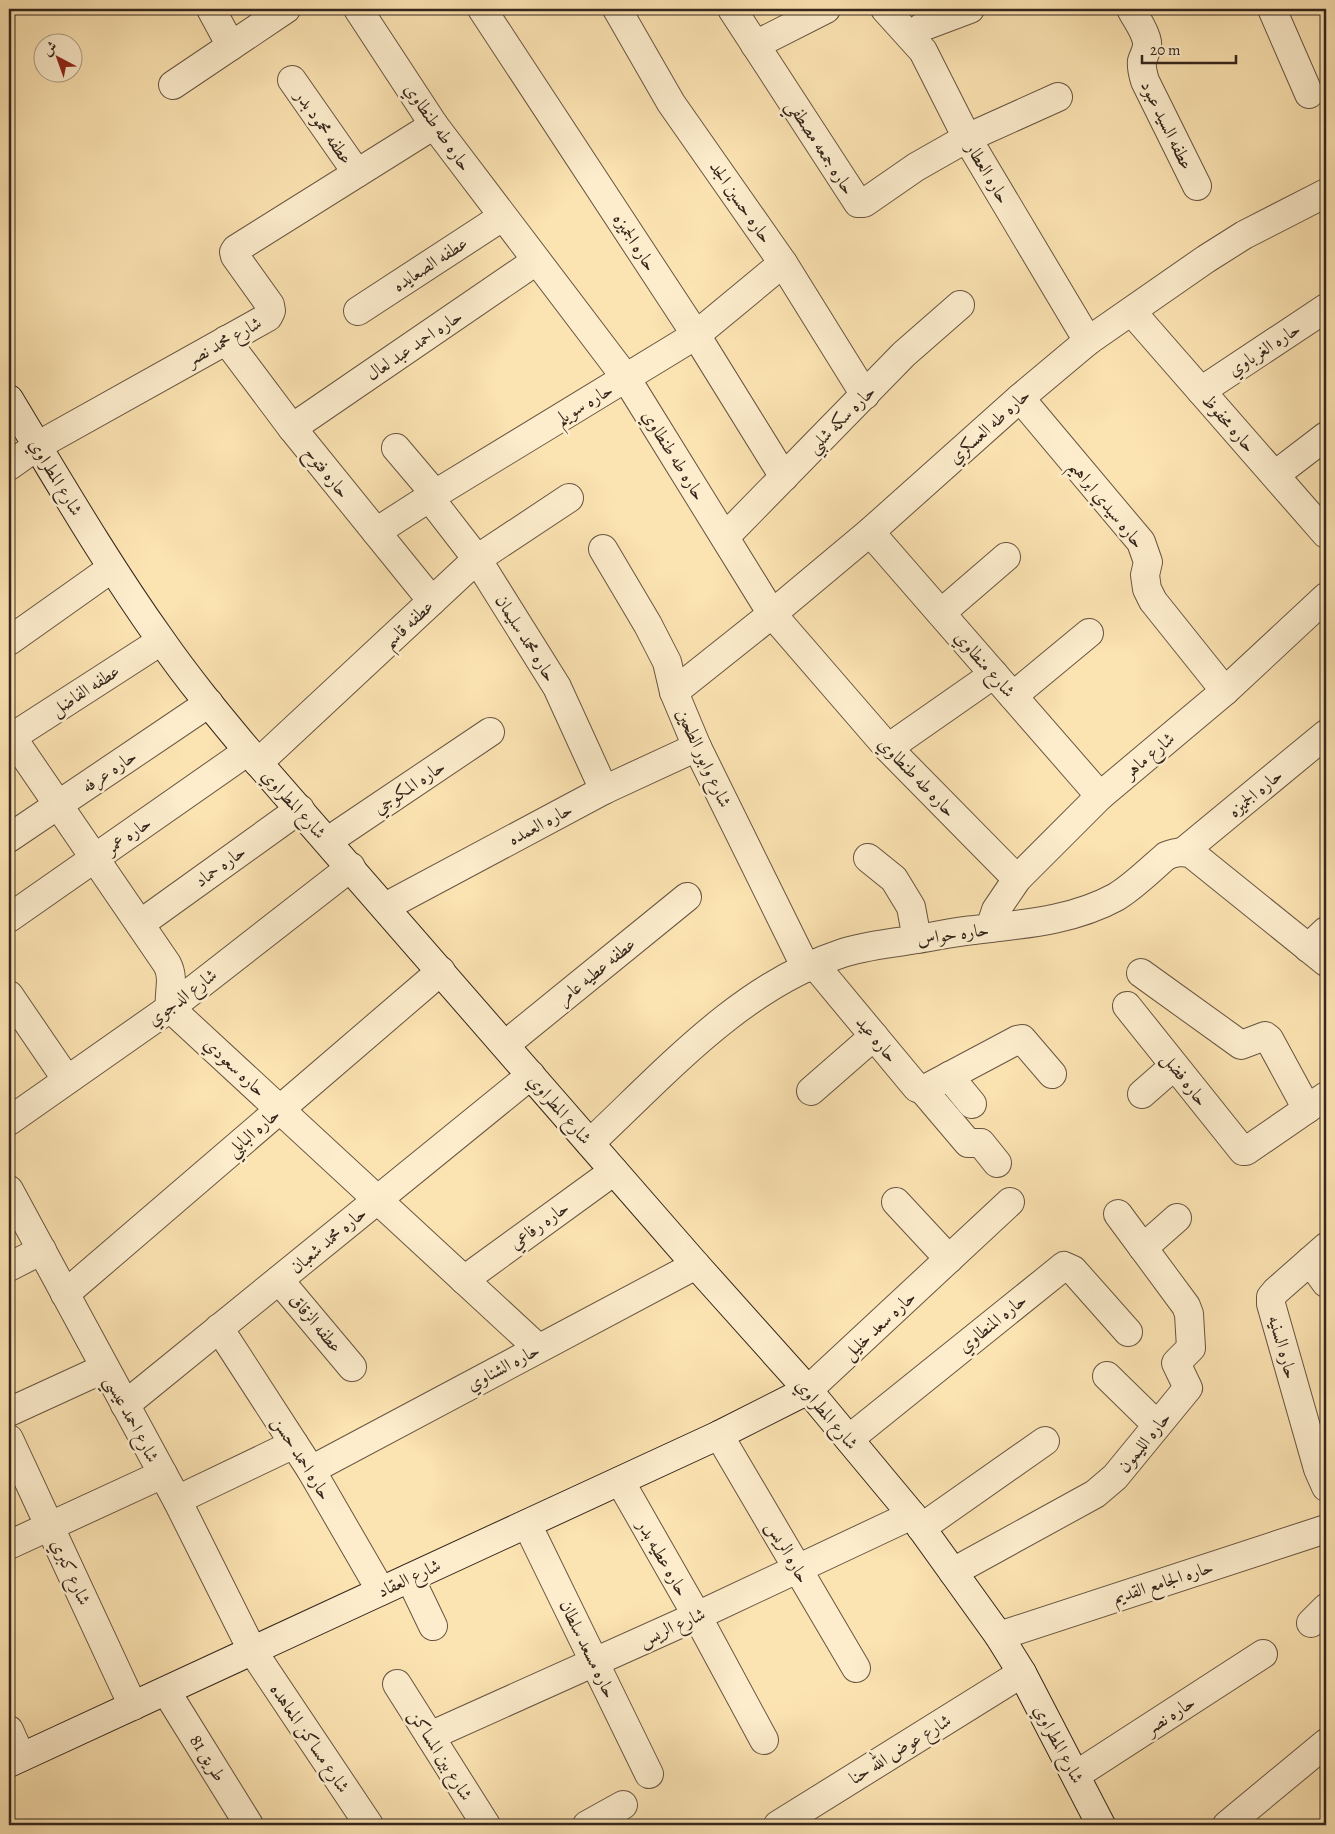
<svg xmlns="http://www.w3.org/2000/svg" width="1335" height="1834" font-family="Alegreya,Amiri,serif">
<rect width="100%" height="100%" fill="#fce3b2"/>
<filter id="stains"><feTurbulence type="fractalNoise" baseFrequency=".004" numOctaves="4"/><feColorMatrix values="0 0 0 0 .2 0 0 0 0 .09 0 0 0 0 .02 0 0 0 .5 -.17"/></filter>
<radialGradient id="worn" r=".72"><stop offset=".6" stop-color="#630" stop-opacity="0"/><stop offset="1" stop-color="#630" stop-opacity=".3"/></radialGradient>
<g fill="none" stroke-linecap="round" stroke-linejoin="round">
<g stroke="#675542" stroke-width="30">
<g id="street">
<path d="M211,9l20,37"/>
<path d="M358,9l76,116 192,253 146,236 116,134 129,131"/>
<path d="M482,9l214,326 88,142"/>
<path d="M617,9l54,94 112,160 82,132"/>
<path d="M732,9l126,194h6l52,-36 51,-29 91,-41"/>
<path d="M885,9l38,42 44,87 121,203"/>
<path d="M1131,9c5,10 14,21 16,33 1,8 -3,12 -5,19 -1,7 1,13 3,20l52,105"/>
<path d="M1272,9l37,85"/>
<path d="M922,27l48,-18"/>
<path d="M755,45l71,-36"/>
<path d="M292,80l65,93"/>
<path d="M173,85l113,-76"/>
<path d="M358,311l144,-94"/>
<path d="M1132,312l194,222"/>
<path d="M226,340l66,88 140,173"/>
<path d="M1201,391l125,-83"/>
<path d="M1020,398l121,144 7,20 -3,13 2,14 6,12 72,90"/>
<path d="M292,428l244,-167"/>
<path d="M396,448l39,46"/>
<path d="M9,466l28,-20 231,-129 3,-6 -1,-6 -35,-49 -1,-4 2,-3 198,-124"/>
<path d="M1275,475l51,-39"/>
<path d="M429,497l48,62 80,128 47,103"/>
<path d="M376,532l59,-38 261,-159 87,-72"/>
<path d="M870,532l230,264"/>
<path d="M725,537l179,-183 56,-49"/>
<path d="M603,549l45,76 19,37 7,30 23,55 109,221"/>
<path d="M941,613l65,-56"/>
<path d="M9,641l103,-73"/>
<path d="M674,692l98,-78 98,-82 150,-134 68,-57 118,-82 38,-24 82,-42"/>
<path d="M1013,696l76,-63"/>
<path d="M9,733l158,231c8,15 1,28 3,44l368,340"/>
<path d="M9,739l152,-98"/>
<path d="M888,748l106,-74"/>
<path d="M258,763l219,-204 92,-61"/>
<path d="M9,838l200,-135"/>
<path d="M328,841l162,-109"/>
<path d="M1183,852l143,-118"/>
<path d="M868,858l26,21 17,28 6,32"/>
<path d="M385,907l219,-117 93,-43"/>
<path d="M9,918l239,-167"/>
<path d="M140,924l160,-115"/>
<path d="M990,928l6,-18 21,-31 83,-83 125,-105 101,-94"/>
<path d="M1308,948l18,-17"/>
<path d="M814,964l103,124 6,2 94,-50 5,-1 30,35"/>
<path d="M1141,973l100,72 24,-9 4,3 38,70"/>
<path d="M9,995l58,85"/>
<path d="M1127,1006l116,145h3l80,-55"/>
<path d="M505,1045l182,-148"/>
<path d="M949,1076l23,28"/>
<path d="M923,1090l45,53h13l16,20"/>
<path d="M811,1091l63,-55"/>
<path d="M1142,1094l32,-28"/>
<path d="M9,1121l161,-113 181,-141"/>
<path d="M590,1143c75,-70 150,-156 250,-189 23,-8 47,-10 71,-14 21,-3 42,-8 63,-10 49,-6 98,-9 142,-33 17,-10 35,-28 50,-41 9,-4 16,-5 26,-2l134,108"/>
<path d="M9,1190l168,310 75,150 117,175"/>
<path d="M896,1202l53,57"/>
<path d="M1326,1247l-50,44 -5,6v7l47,165 8,18"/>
<path d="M1143,1248l34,-30"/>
<path d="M1310,1261l16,22"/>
<path d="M9,1267l33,-17"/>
<path d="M279,1280l73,87"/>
<path d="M464,1280l150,-109"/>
<path d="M65,1294l376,-323"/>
<path d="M219,1328l92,142 70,121"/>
<path d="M1107,1376l50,49"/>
<path d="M808,1390l202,-188"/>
<path d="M125,1405l406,-330"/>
<path d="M9,1412l96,-44"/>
<path d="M719,1435l137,233"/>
<path d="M9,1439l124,267"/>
<path d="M849,1439l215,-173 9,4 55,62"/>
<path d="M311,1470l385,-205"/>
<path d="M620,1481l77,135 67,124"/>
<path d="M177,1500l117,-56"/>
<path d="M527,1524l122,250"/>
<path d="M921,1528l124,-87"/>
<path d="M9,1545l154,-71"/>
<path d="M953,1572l142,-78 20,-17 73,-89 -12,-25 15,-15 -2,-34 -3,-8 -68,-92"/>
<path d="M410,1578l23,48"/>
<path d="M1311,1623l15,-15"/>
<path d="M999,1636l327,-107"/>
<path d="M397,1684l89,141"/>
<path d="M166,1691l83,134"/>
<path d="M9,1730l12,27"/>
<path d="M430,1736l267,-120 215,-101"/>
<path d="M1076,1775l187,-121"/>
<path d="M587,1825l36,-20"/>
<path d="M778,1825l244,-152"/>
<path d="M1227,1825l99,-82"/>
</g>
</g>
<g stroke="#35261c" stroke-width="30">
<g id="secondary">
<path d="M9,399c49,81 97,164 152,241 27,39 57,75 87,111l448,514 112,125 104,125 87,121 23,37 79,152"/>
<path d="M9,1763l710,-328 89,-45"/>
</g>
</g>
<use href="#street" stroke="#fdedcd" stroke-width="28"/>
<use href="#secondary" stroke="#fdedcd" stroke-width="28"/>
</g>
<g text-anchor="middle" stroke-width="5" stroke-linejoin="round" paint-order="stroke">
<g font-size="18" fill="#35261c" stroke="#fdedcd">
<text transform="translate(1167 125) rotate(64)" y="6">عطفه السيد عبود</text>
<text transform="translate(324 127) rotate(55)" y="6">عطفه محمود بدر</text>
<text transform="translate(438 127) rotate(55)" y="6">حاره طه طنطاوي</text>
<text transform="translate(821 147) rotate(57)" y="6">حاره جمعه مصطفي</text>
<text transform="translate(988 173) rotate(59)" y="6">حاره العطار</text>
<text transform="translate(741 202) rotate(55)" y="6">حاره حسين الجد</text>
<text transform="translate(635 242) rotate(57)" y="6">حاره الجميزه</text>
<text transform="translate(430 264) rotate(-33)" y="6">عطفه الصعايده</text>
<text transform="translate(224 341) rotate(-29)" y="6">شارع محمد نصر</text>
<text transform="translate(414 345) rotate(-34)" y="6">حاره احمد عبد لعال</text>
<text transform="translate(1264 349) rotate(-33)" y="6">حاره الغرباوي</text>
<text transform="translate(584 404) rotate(-31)" y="6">حاره سويلم</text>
<text transform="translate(841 419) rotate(-45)" y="6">حاره سكه شلبي</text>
<text transform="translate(1229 423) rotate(49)" y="6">حاره محفوظ</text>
<text transform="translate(989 426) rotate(-42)" y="6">حاره طه العسكري</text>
<text transform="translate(674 455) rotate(58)" y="6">حاره طه طنطاوي</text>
<text transform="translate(327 472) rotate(51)" y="6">حاره فتوح</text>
<text transform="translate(56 477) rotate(59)" y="6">شارع المطراوي</text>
<text transform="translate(1107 504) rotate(51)" y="6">حاره سيدي ابراهيم</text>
<text transform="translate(408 624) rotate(-43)" y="6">عطفه قاسم</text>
<text transform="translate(526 638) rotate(58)" y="6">حاره محمد سليمان</text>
<text transform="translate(985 664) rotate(49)" y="6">شارع منطاوي</text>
<text transform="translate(85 690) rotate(-33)" y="6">عطفه الفاضل</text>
<text transform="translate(1149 755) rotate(-40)" y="6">شارع ماهر</text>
<text transform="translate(704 758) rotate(65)" y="6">شارع وابور الطحين</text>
<text transform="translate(109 771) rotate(-34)" y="6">حاره عرفه</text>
<text transform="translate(917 777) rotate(46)" y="6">حاره طه طنطاوي</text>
<text transform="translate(409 787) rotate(-34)" y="6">حاره المكوجي</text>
<text transform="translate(1255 793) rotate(-40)" y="6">حاره الجميزه</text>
<text transform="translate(294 804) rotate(48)" y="6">شارع المطراوي</text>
<text transform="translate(540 824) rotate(-28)" y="6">حاره العمده</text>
<text transform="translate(128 835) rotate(-35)" y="6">حاره عمر</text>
<text transform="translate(220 866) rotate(-36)" y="6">حاره حماد</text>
<text transform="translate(953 934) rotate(-8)" y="6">حاره حواس</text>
<text transform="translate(596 971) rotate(-39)" y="6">عطفه عطيه عامر</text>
<text transform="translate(182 997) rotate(-37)" y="6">شارع الدجوي</text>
<text transform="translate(877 1039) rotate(50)" y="6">حاره عيد</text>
<text transform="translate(235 1067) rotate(43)" y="6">حاره سعودي</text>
<text transform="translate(1185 1079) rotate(52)" y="6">حاره فضل</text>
<text transform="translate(560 1109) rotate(49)" y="6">شارع المطراوي</text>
<text transform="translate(253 1132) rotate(-41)" y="6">حاره البابلي</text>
<text transform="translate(539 1225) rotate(-36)" y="6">حاره رفاعي</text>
<text transform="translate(328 1240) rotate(-40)" y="6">حاره محمد شعبان</text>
<text transform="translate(316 1323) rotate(50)" y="6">عطفه الزقاق</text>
<text transform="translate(992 1323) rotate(-39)" y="6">حاره المنطاوي</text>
<text transform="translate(879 1325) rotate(-43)" y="6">حاره سعد خليل</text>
<text transform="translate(1283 1347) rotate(74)" y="6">حاره السنيه</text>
<text transform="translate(503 1367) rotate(-28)" y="6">حاره الشناوي</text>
<text transform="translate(827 1414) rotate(50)" y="6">شارع المطراوي</text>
<text transform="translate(132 1419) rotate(62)" y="6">شارع احمد عيسي</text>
<text transform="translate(1144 1442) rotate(-51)" y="6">حاره الليمون</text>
<text transform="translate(302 1458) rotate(58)" y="6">حاره احمد حسن</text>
<text transform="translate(788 1552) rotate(60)" y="6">حاره الريس</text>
<text transform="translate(663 1558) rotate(60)" y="6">حاره عطيه بدر</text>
<text transform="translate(71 1572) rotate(65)" y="6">شارع كبري</text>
<text transform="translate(409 1578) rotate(-25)" y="6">شارع العقاد</text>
<text transform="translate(1163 1582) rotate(-18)" y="6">حاره الجامع القديم</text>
<text transform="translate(672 1627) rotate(-24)" y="6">شارع الريس</text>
<text transform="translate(588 1649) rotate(64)" y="6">حاره مسعد سلطان</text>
<text transform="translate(1170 1715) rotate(-33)" y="6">حاره نصر</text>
<text transform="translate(310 1738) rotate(56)" y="6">شارع مساكن المعاهده</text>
<text transform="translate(1059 1744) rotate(62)" y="6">شارع المطراوي</text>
<text transform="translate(900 1749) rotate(-32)" y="6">شارع عوض الله حنا</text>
<text transform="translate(441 1755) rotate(58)" y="6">شارع بين المساكن</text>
<text transform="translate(208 1758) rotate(58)" y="6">طريق 81</text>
</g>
</g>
<rect width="1335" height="1834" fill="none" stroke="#fce3b2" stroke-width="30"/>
<rect x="10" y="10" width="1315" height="1814" fill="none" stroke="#35261c" stroke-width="2.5"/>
<rect x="15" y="15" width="1305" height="1804" fill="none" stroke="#35261c"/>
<g transform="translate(58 58) rotate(319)"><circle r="24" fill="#fdedcd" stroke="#ad9d86"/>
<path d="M0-4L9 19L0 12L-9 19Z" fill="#8f2418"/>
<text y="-8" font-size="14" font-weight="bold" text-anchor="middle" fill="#35261c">ش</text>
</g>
<path d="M1142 55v8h94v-8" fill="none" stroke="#35261c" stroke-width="2.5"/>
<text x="1150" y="55" font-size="15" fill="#35261c" stroke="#fdedcd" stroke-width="4" paint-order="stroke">20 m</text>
<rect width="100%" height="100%" filter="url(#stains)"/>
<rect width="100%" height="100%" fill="url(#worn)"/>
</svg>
